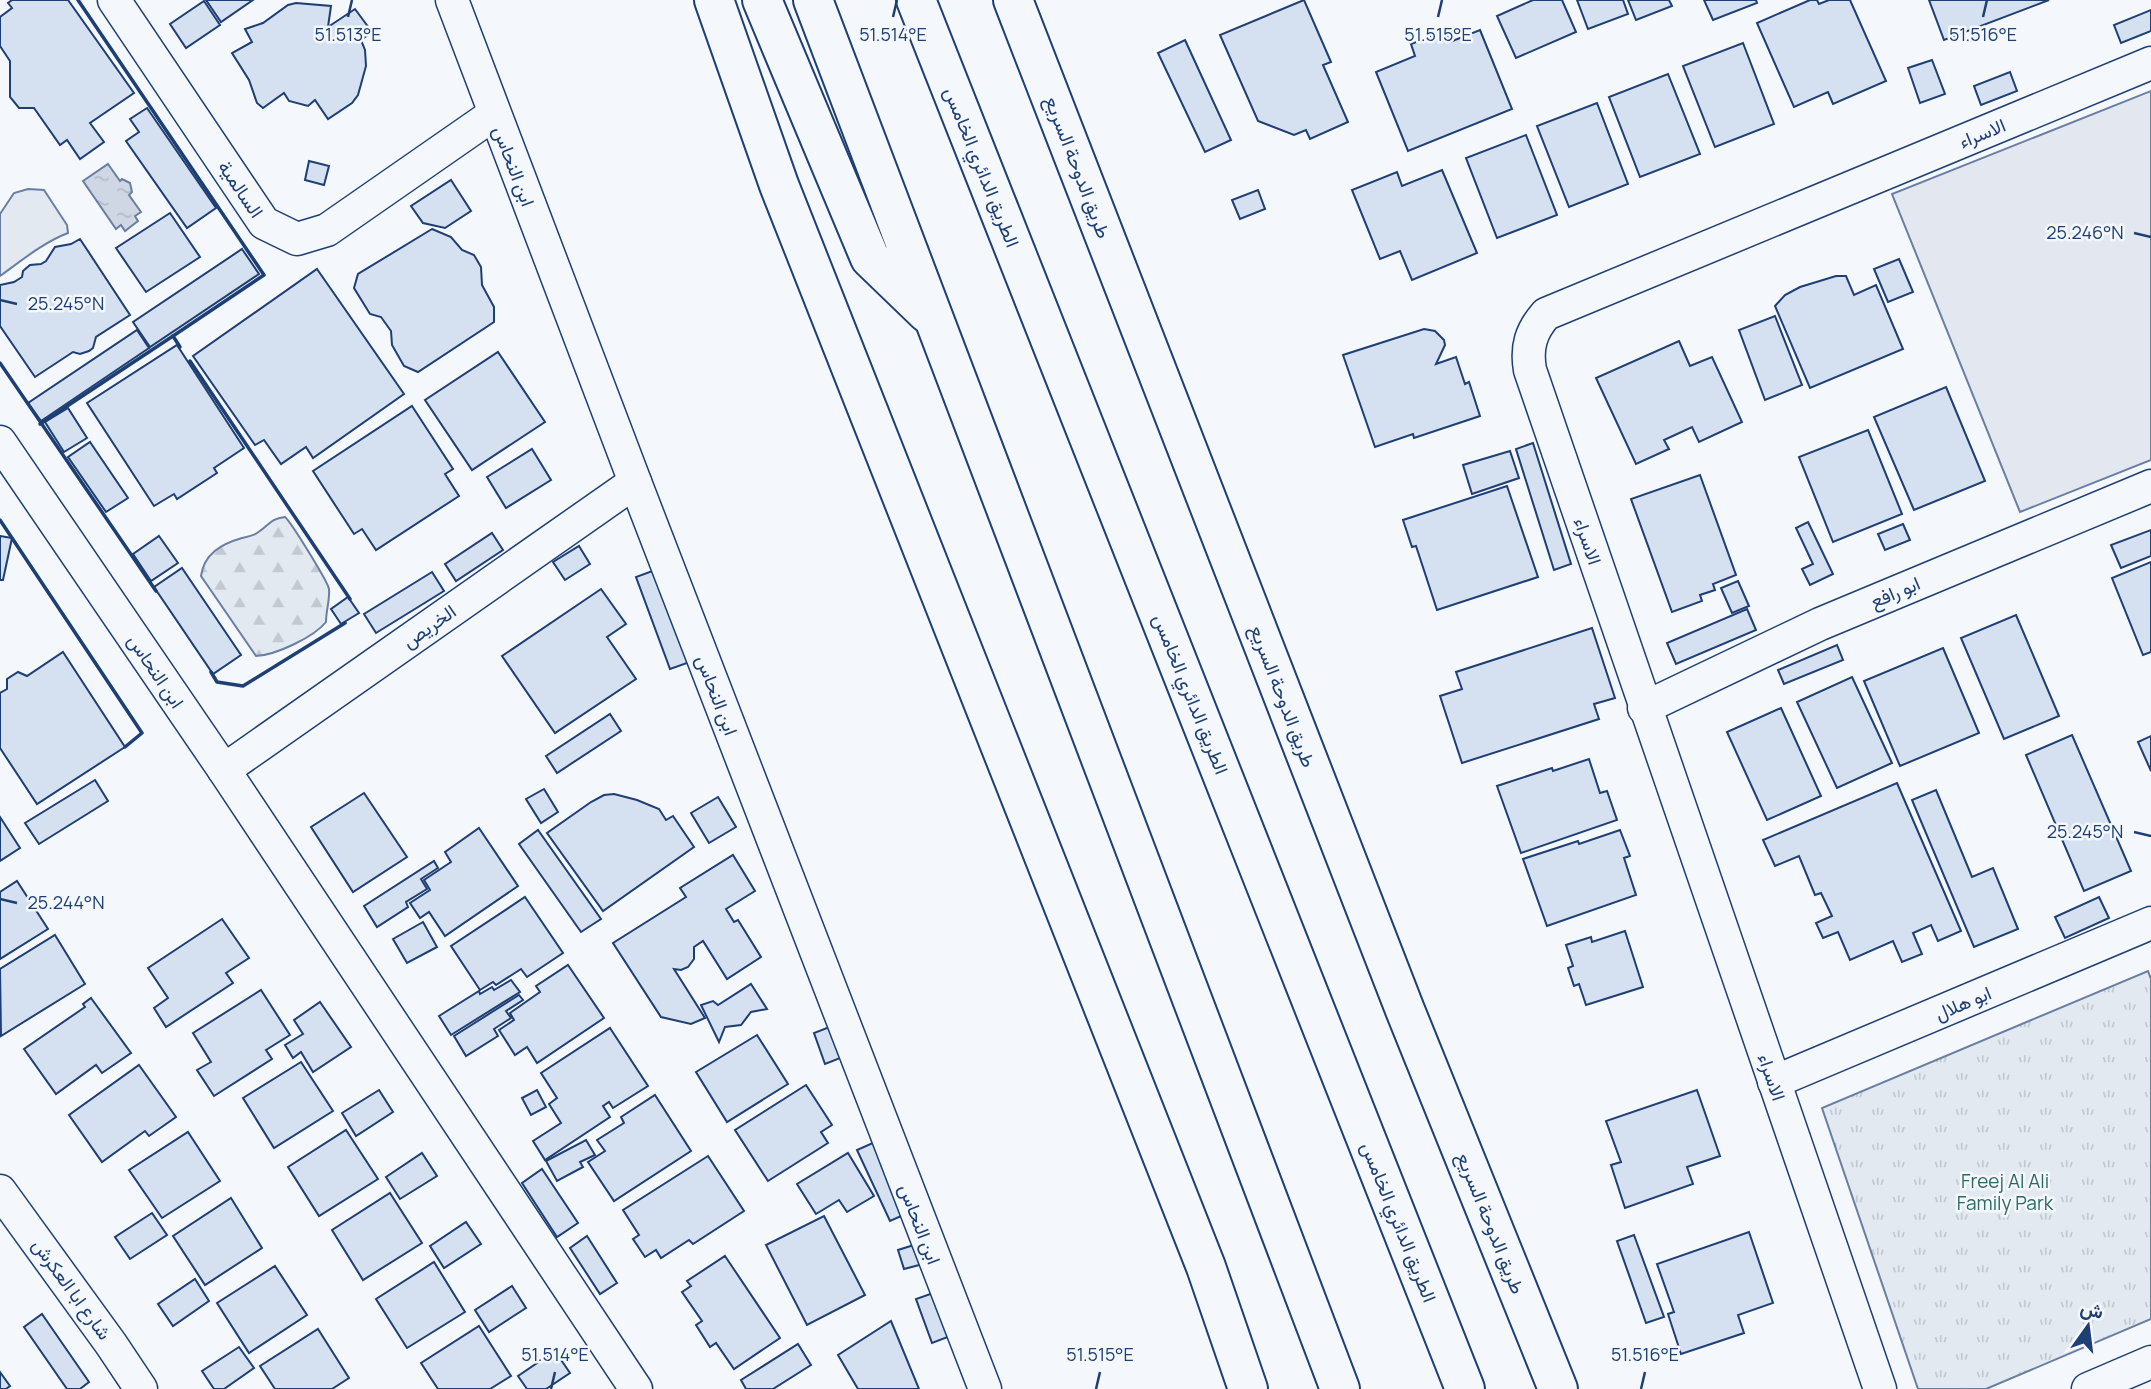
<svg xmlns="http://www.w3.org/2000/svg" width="2151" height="1389" font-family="Manrope,Vazirmatn,sans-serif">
<defs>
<pattern id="grass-tufts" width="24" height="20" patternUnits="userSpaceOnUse" patternTransform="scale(1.75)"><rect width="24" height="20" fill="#e3e9f0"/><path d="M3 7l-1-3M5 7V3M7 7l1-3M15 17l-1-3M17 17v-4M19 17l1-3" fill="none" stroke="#c2c9d1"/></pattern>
<pattern id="forest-firs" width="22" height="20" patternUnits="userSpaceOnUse" patternTransform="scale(1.75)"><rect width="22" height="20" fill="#e3e9f0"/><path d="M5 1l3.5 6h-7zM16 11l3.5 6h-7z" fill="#c2c9d1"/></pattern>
<pattern id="water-ripples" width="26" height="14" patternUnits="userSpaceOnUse" patternTransform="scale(1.75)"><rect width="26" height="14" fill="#cfd7e4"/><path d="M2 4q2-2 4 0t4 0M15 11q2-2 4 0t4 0" fill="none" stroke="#b1bac7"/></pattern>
</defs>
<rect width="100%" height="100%" fill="#f4f7fb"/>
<path fill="url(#grass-tufts)" stroke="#687fa3" stroke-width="2" d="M2148,971l3,8v340l-165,70h-68l-96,-281z"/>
<path fill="url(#forest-firs)" stroke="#687fa3" stroke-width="2" d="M285,517c6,5 43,65 44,72 1,11 -3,21 -3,33 -12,15 -50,33 -70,34l-55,-80c3,-22 20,-32 41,-38 5,-1 11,-2 15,-5 13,-8 12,-14 28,-16z"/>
<path fill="#e3e9f0" stroke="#687fa3" stroke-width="2" d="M28,189l16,1 23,35 1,8c-24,9 -47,28 -68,43v-62l14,-21z"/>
<path fill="#e3e8f0" stroke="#687fa3" stroke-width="2" d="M2151,91v369l-131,52 -128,-318z"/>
<path fill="url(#water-ripples)" stroke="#687fa3" stroke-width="2" d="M108,164l12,17 2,-2 8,4 2,9 -3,3 12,17 -6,4 3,5 -13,10 -4,-6 -5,4 -33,-48z"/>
<g fill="#d5e0f0" stroke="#1d3f73" stroke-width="2">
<path d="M12,0h56l66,93 -44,30 14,19 -24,17 -13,-19 -7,5 -26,-37h-15l-9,-11v-36l-10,-15v-29l12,-9 -4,-5z"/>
<path d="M206,0h47l-32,22z"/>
<path d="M1304,0l27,62 -8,3 25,57 -38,17 -4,-9 -12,5 -36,-14 -38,-86z"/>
<path d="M1533,0h29l14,32 -60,26 -19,-42z"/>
<path d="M1577,0h46l5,14 -40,15z"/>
<path d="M1628,0h41l3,6 -36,14z"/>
<path d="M1704,0h52l1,3 -44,17z"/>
<path d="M1810,0h7l2,4 10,-4h21l36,81 -53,23 -5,-12 -34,15 -37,-84z"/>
<path d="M1929,0h120l-105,40z"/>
<path d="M204,1l16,24 -34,23 -16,-24z"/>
<path d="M296,3l35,3 -3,21 27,-18 17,23 -11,8 4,10 1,16 -8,29 -6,8 -24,16 -13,-19 -7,6 -19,-5 -5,-8 -21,15 -6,-5 -8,-23 -17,-27 20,-11 -7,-13 18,-6 25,-18z"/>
<path d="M2151,10v21l-30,12 -7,-18z"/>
<path d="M1480,30l32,79 -104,42 -32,-79 39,-16 -4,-12 34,-13 5,11z"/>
<path d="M1185,40l46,100 -26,12 -47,-99z"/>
<path d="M1743,43l31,81 -59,23 -32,-81z"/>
<path d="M1932,60l13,34 -25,9 -12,-35z"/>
<path d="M2010,72l7,19 -36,14 -7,-19z"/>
<path d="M1668,74l32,80 -60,23 -31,-80z"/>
<path d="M1597,103l31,81 -59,23 -32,-81z"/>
<path d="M147,108l69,100 -29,20 -61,-87 13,-9 -9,-13z"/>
<path d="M1526,135l31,80 -60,23 -31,-80z"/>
<path d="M309,161l20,5 -5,19 -19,-5z"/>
<path d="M1442,170l35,83 -65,27 -12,-29 -20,8 -28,-69 45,-18 5,14z"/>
<path d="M451,180l20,31 -26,17 -22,-5 -12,-17z"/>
<path d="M1258,190l7,19 -25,10 -8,-19z"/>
<path d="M170,213l30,44 -54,35 -30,-44z"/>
<path d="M432,229l19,8 11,13 12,5 7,12 1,18 12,22v15l-76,50 -14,-6 -12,-21 -1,-14 -10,-14 -11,-3 -16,-26 4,-14z"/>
<path d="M80,239l50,76 -34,22 -3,11 -4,3 -9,3 -7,-2 -38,25 -35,-51v-41l14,-3 8,-5 1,-6 7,-6 11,-1 5,-3 9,-14 16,-3z"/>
<path d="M242,249l17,25 -109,73 -17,-25z"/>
<path d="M1899,259l14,33 -25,10 -14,-33z"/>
<path d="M317,269l87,125 -91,64 -7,-11 -25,17 -17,-24 -9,5 -62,-89z"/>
<path d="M1836,276h10l8,19 22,-10 27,64 -93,39 -35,-82 10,-11 15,-8z"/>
<path d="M1775,316l27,69 -37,15 -26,-70z"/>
<path d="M1424,329l11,2 9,9 1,5 -9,19 20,-7 9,27 4,-2 11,34 -66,22 -1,-4 -38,13 -32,-92z"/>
<path d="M137,330l12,18 -108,73 -13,-18z"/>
<path d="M1679,341l11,25 22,-9 30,65 -43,20 -7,-15 -28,13 5,9 -33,15 -40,-86z"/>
<path d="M177,345l67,103 -30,20 3,5 -40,26 -3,-5 -20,12 -67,-103z"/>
<path d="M498,352l47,70 -73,48 -47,-70z"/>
<path d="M1946,387l39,94 -71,29 -40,-93z"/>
<path d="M412,406l41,63 -8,5 14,22 -83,54 -14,-21 -8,5 -41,-63z"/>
<path d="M68,408l19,30 -23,14 -19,-30z"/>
<path d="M1868,430l34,84 -69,28 -34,-85z"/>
<path d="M90,442l38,56 -22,14 -38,-55z"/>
<path d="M1533,443l38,121 -17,6 -38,-121z"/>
<path d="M532,449l19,31 -45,28 -19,-31z"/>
<path d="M1510,451l9,27 -47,16 -9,-29z"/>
<path d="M1700,475l36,100 -23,9 2,6 -15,5 2,6 -30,11 -41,-113z"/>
<path d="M1507,486l31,91 -101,33 -21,-64 -4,1 -9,-27z"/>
<path d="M1808,522l25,52 -23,11 -8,-16 11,-5 -17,-36z"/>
<path d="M1903,524l7,16 -25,10 -7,-16z"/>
<path d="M2151,530v26l-30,12 -10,-23z"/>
<path d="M492,533l11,17 -47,31 -11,-17z"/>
<path d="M0,536l12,2 -9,42h-3z"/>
<path d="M159,536l19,27 -27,18 -18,-27z"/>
<path d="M579,546l11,18 -25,16 -12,-18z"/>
<path d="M2151,562v90l-8,3 -31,-77z"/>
<path d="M182,568l59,87 -28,19 -59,-87z"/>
<path d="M655,570l35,92 -20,7 -34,-92z"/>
<path d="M432,572l12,19 -68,42 -12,-19z"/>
<path d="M1738,581l11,25 -17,7 -11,-25z"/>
<path d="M601,589l25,35 -19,13 29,42 -81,54 -53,-77z"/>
<path d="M348,597l11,16 -18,11 -10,-15z"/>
<path d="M1747,609l9,21 -80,34 -9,-21z"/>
<path d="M2016,615l43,101 -55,23 -43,-101z"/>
<path d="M1592,628l23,70 -21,6 5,15 -137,44 -22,-67 22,-7 -6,-17z"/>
<path d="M1837,645l6,15 -59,24 -6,-14z"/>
<path d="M1943,648l36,85 -79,33 -36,-85z"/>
<path d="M63,652l62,95 -88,57 -37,-56v-55l7,-4v-10l11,-7 9,4z"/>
<path d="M1852,677l40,86 -55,25 -40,-86z"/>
<path d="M1781,708l40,88 -54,24 -40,-88z"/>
<path d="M610,714l11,17 -64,42 -11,-17z"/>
<path d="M2072,735l59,136 -47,20 -58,-136z"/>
<path d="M2151,736v35l-13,-29z"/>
<path d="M1589,759l11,34 7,-2 10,29 -96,33 -24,-67 55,-18 1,3z"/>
<path d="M95,780l13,21 -69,43 -14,-21z"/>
<path d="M1897,783l64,148 -23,10 -7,-16 -18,8 9,21 -20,8 -9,-21 -43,19 -12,-28 -15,6 -7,-15 16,-7 -11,-23 -6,2 -16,-39 -24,10 -12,-26z"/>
<path d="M544,789l14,23 -17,11 -15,-24z"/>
<path d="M1936,790l36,87 21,-9 25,61 -44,18 -62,-147z"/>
<path d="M364,793l43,64 -54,35 -42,-65z"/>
<path d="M614,794l23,6 22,9 7,11 7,-4 21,31 -91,64 -56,-78 44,-31 13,-7z"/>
<path d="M718,797l18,30 -27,16 -18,-30z"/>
<path d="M0,817l20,31 -20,13z"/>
<path d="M479,828l39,58 -73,50 -16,-24 -9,6 -10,-15 20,-13 -6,-10 27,-18 -6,-10z"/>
<path d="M538,830l63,89 -20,13 -62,-88z"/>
<path d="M1620,830l10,26 -6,2 12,37 -89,31 -24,-67 55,-18 1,3z"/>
<path d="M733,855l22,36 -29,18 8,13 4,-2 23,37 -34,22 -24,-38 -9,6v12l-6,8 -7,3 -7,-1 31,49 -14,6 -30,-7 -48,-74 73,-46 -6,-9z"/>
<path d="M434,861l4,7 -17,11 6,10 -21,13 2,5 -31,20 -13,-21z"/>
<path d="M17,881l31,48 -48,30v-67z"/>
<path d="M525,897l38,56 -36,24 -6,-8 -25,16 -3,-3 -13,8 -29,-44z"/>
<path d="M2099,897l10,21 -44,20 -10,-21z"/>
<path d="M222,919l27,39 -23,15 7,10 -67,44 -12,-19 14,-10 -20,-30z"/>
<path d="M423,922l14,25 -30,16 -14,-24z"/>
<path d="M1625,931l18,56 -57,18 -7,-21 -5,2 -6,-18 5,-2 -7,-21 25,-8 1,5z"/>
<path d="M55,935l30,49 -84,52 -1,-67z"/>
<path d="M568,965l36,53 -67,45 -10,-16 -12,8 -16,-25 15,-10 -4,-7 30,-21 -4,-6z"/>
<path d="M511,980l9,12 -69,43 -12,-19 40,-25 1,3 12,-7 2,3z"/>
<path d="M751,984l16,25 -16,3 -10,13 -16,2 -6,15 -18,-37 12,-4 5,4z"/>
<path d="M261,990l29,45 -24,15 6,9 -58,37 -17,-26 14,-8 -18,-29z"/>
<path d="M519,995l4,5 -17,11 5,7 -17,11 4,7 -32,20 -12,-20z"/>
<path d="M91,998l40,55 -29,20 -6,-8 -40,29 -32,-45 61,-42 -2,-3z"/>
<path d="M320,1002l31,45 -38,25 -12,-20 -8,6 -8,-13 18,-11 -9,-14z"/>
<path d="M837,1024l11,31 -23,9 -11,-31z"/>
<path d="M610,1028l38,58 -35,22 -4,-6 -6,4 7,11 -65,43 -12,-19 28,-18 -12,-19 8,-6 -16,-25z"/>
<path d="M757,1035l31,49 -61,38 -31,-50z"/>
<path d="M301,1062l32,49 -59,37 -31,-50z"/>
<path d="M139,1065l37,52 -27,19 -4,-5 -43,31 -33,-47z"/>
<path d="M806,1085l26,40 -11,7 7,11 -60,38 -33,-51z"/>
<path d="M379,1090l14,22 -37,24 -14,-23z"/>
<path d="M537,1090l9,17 -15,8 -9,-17z"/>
<path d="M1697,1090l23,66 -33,11 6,17 -68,24 -14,-43 10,-3 -15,-41z"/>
<path d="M655,1095l36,56 -77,50 -26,-39 17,-11 -8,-11 27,-17 -3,-6z"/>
<path d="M346,1130l32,49 -59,37 -31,-49z"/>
<path d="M188,1132l32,49 -58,37 -33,-48z"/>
<path d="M586,1140l9,15 -15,7 3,5 -26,14 -11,-20z"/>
<path d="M875,1142l33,71 -18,8 -33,-71z"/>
<path d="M422,1153l15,23 -37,23 -14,-22z"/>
<path d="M848,1153l26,43 -27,16 -8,-12 -23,14 -19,-30z"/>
<path d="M708,1156l36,55 -51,33 -4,-4 -28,18 -5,-8 -11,7 -12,-18 6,-4 -16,-25z"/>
<path d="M542,1169l36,54 -21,14 -35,-54z"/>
<path d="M390,1193l32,50 -59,37 -31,-50z"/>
<path d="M231,1198l31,50 -57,37 -32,-49z"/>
<path d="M152,1213l15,22 -37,24 -15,-22z"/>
<path d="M824,1216l41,79 -58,30 -41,-80z"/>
<path d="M466,1222l15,22 -37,24 -14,-22z"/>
<path d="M1749,1232l24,71 -35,12 6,18 -63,21 -13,-40 6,-2 -17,-48z"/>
<path d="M1634,1235l30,82 -18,6 -29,-82z"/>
<path d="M587,1236l30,47 -17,11 -30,-46z"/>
<path d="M917,1244l6,20 -19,5 -6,-19z"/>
<path d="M725,1256l55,82 -46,31 -18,-26 -6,4 -14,-22 6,-4 -20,-29 9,-6 -4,-5z"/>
<path d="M434,1262l31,50 -58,36 -31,-49z"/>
<path d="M275,1266l32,49 -58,38 -32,-50z"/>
<path d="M195,1279l14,22 -36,25 -15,-22z"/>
<path d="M512,1286l14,22 -37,24 -14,-22z"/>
<path d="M936,1292l17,43 -21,8 -16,-44z"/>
<path d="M42,1314l47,68 -9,7h-13l-43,-62z"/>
<path d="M891,1321l28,68h-61l-20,-34z"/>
<path d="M479,1326l32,50 -21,13h-52l-17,-26z"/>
<path d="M318,1329l31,49 -17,11h-57l-15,-23z"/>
<path d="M798,1344l13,21 -38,24h-27l-5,-9z"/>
<path d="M239,1347l15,21 -30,21h-10l-12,-18z"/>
<path d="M555,1351l15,22 -24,16h-19l-9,-13z"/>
<path d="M0,1372l10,14 -4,3h-6z"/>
</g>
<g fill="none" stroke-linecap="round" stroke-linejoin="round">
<g stroke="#1d3f73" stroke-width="35">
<g id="minor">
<path d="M114,0l150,223 33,16 30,-9 167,-116"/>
<path d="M452,0l183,482 350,907"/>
<path d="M0,442l224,328 412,619"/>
<path d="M1644,708l176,-84 331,-138"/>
<path d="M224,770l411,-288"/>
<path d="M1774,1082l377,-159"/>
<path d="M0,1191l111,153 30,45"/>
<path d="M1880,1389l-350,-1019c-4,-23 1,-39 16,-56l605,-251"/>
<path d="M2088,1389l63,-27"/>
</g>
</g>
<g stroke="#1d3f73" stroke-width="42">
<g id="tertiary">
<path d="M714,0l65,185 427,1082 42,122"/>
<path d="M1013,0l392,1010 153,379"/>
</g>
</g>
<g stroke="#1d3f73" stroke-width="42">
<g id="motorway">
<path d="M762,0l108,258 57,55"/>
<path d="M813,0l527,1389"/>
<path d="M916,0l549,1389"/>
</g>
</g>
<use href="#minor" stroke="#f4f7fb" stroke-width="32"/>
<use href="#tertiary" stroke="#f4f7fb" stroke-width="38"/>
<use href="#motorway" stroke="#f4f7fb" stroke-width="38"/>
<g stroke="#1d3f73" stroke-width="3.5">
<path d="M78,0l186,275 -91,61"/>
<path d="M190,361l160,238"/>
<path d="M0,363l156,228"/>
<path d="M40,424l133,-88 7,11"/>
<path d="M0,520l142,213 -17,14"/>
<path d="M211,672l6,10 26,4 102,-63"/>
</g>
</g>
<path fill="none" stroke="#1d3f73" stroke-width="2.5" d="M348,17l4,-17M893,17l4,-17M1438,17l4,-17M1983,17l4,-17M2134,233l17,4M0,300l17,4M2134,832l17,4M0,899l17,4M551,1389l4,-17M1096,1389l4,-17M1641,1389l4,-17"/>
<g text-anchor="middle" stroke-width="5" stroke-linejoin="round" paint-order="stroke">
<g font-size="19" fill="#1d3f73" stroke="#f4f7fb">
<text transform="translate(1982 133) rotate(-22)" y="7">الاسراء</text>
<text transform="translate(514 166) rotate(69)" y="7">ابن النحاس</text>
<text transform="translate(982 167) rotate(68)" y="7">الطريق الدائري الخامس</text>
<text transform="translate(1078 167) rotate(69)" y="7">طريق الدوحة السريع</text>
<text transform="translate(241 189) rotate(56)" y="7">السالمية</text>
<text transform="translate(1588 541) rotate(71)" y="7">الاسراء</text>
<text transform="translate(1895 592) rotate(-23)" y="7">ابو رافع</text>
<text transform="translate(429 626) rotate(-35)" y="7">الخريص</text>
<text transform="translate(156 671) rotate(56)" y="7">ابن النحاس</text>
<text transform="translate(1191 694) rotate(68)" y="7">الطريق الدائري الخامس</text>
<text transform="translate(717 695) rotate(69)" y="7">ابن النحاس</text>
<text transform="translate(1283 696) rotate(69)" y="7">طريق الدوحة السريع</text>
<text transform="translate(1963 1003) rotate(-23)" y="7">ابو هلال</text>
<text transform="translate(1772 1077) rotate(71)" y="7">الاسراء</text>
<text transform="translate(1399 1222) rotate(68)" y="7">الطريق الدائري الخامس</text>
<text transform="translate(1491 1223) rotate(68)" y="7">طريق الدوحة السريع</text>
<text transform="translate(920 1224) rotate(69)" y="7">ابن النحاس</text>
<text transform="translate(72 1289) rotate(54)" y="7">شارع ابا العكرش</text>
</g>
<g font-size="19" fill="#2c6c60" stroke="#f4f7fb">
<text x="2005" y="1188">Freej Al Ali<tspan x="2005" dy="22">Family Park</tspan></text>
</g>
</g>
<g font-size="18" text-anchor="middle" fill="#1d3f73" stroke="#f4f7fb" stroke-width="5" stroke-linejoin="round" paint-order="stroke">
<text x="348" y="41">51.513°E</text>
<text x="893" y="41">51.514°E</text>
<text x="1438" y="41">51.515°E</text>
<text x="1983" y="41">51.516°E</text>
<text x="2085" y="239">25.246°N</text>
<text x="66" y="310">25.245°N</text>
<text x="2085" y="838">25.245°N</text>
<text x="66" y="909">25.244°N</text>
<text x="555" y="1361">51.514°E</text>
<text x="1100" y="1361">51.515°E</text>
<text x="1645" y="1361">51.516°E</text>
</g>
<g transform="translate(2088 1326) rotate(14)" stroke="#f4f7fb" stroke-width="5" paint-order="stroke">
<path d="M0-5L12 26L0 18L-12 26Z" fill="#1d3f73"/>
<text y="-10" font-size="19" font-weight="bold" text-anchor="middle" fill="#1d3f73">ش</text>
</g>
</svg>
